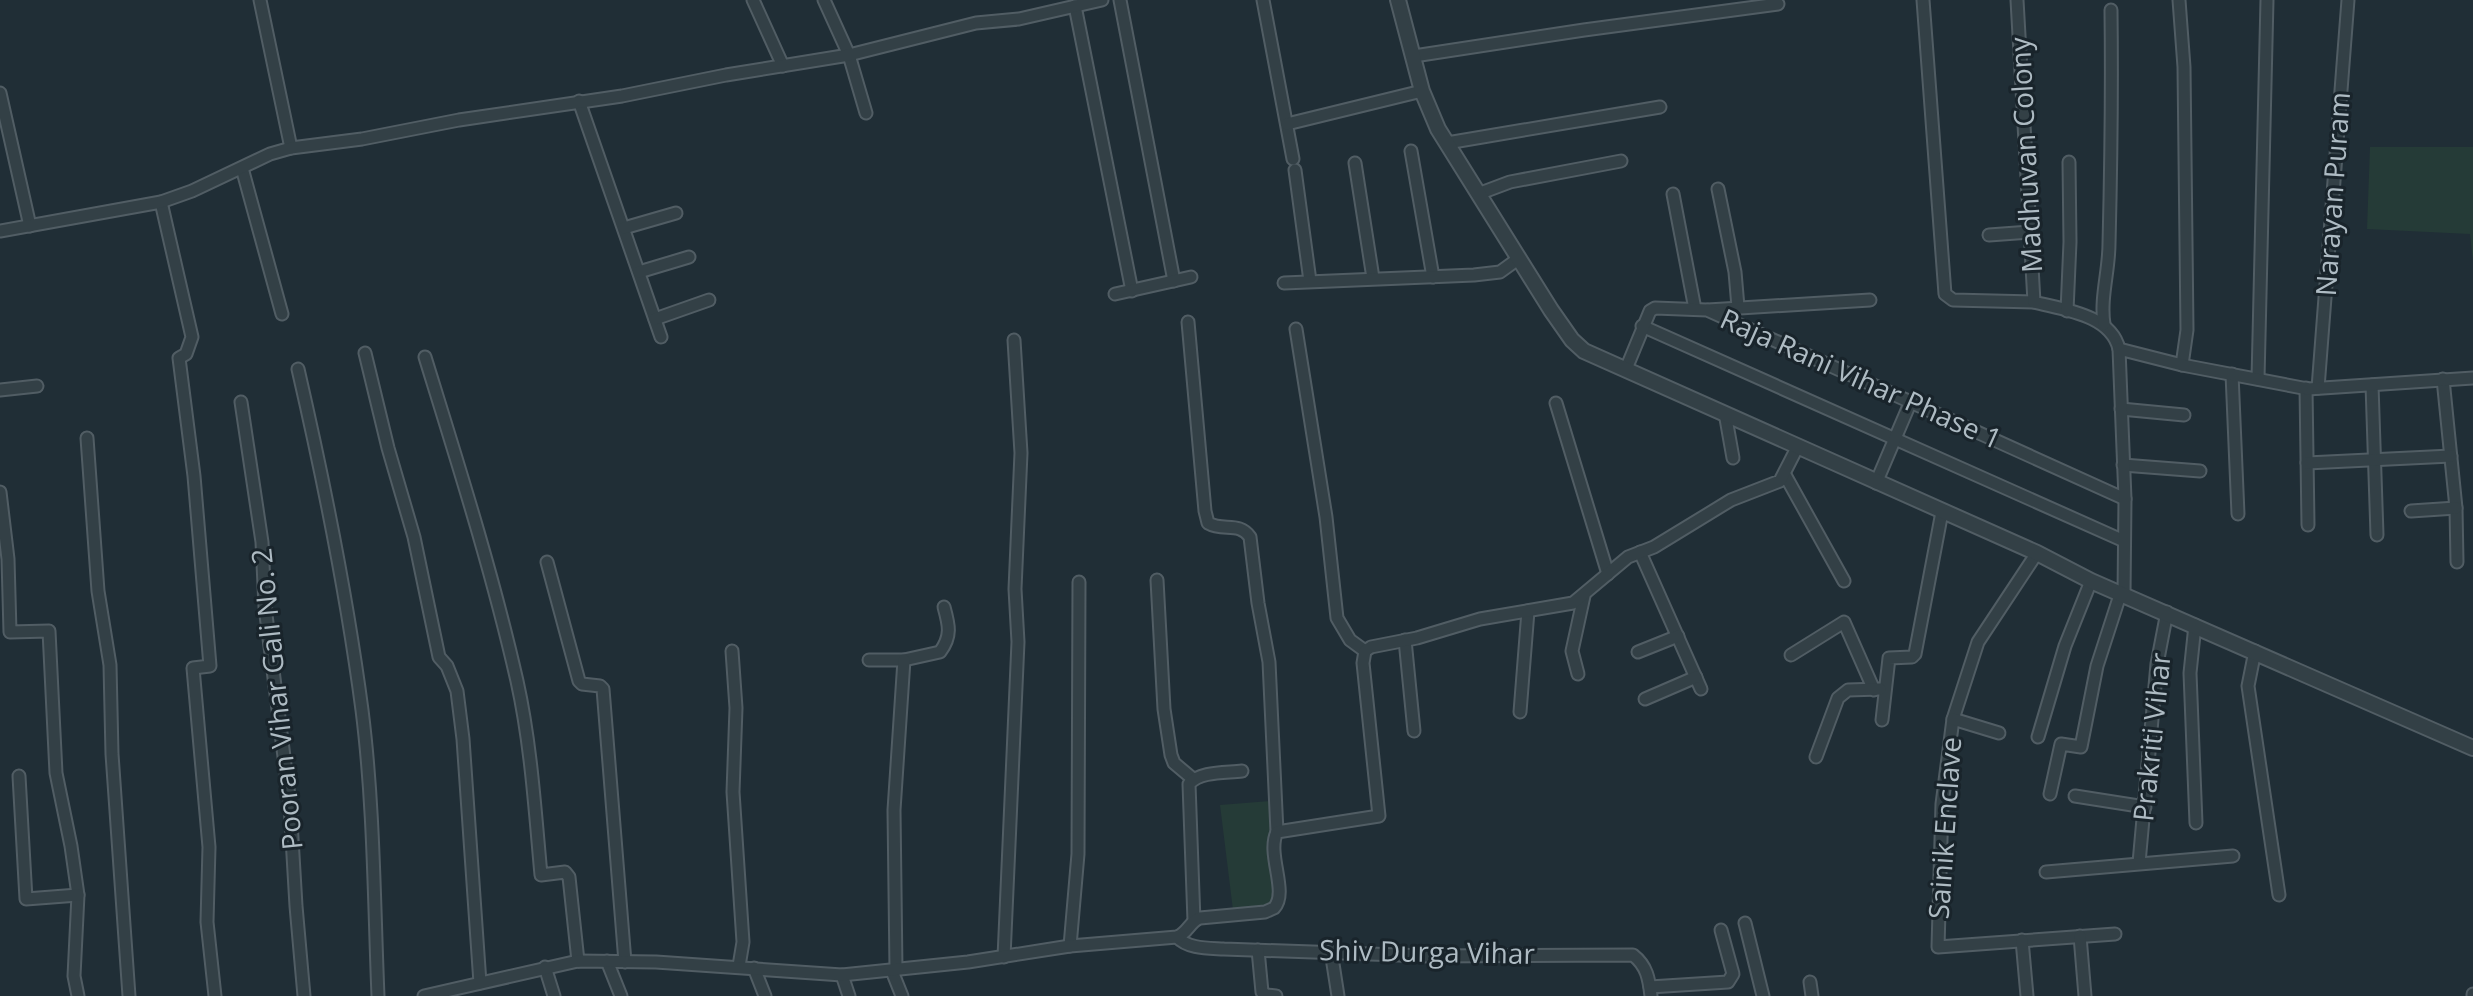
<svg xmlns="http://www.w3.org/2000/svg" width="2473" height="996" font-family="'Open Sans',sans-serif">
<rect width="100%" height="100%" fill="#202e36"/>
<g fill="#253b37">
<path d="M2370,147h103v115l-3,-28 -103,-5z"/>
<path d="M1270,801l3,23 -5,16 7,58 -11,9 -31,3 -13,-105z"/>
</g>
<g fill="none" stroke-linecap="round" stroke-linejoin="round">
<g stroke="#515d64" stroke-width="15">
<g id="minor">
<path d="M260,0l31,148"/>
<path d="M753,0l30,66"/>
<path d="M824,0l25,55 17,58"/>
<path d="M1120,0l54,281"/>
<path d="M1263,0l30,159"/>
<path d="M1923,0l22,294 8,6 81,2"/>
<path d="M2017,0l17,302c31,8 77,13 85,47"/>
<path d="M2179,0l5,67 3,263 -5,35"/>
<path d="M1075,6l57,285"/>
<path d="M1414,56l170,-26 194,-26"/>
<path d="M0,93l30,133"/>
<path d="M579,101l82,236"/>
<path d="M1287,124l135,-33"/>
<path d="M1447,143l213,-36"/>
<path d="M1411,151l22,126"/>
<path d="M1355,163l18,115"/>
<path d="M242,168l40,146"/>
<path d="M1295,170l15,111"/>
<path d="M1718,189l17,83 3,35"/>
<path d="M1478,194l32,-12 111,-21"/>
<path d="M1673,194l22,115"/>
<path d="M161,202l31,135 -6,17 -7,4 15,118 16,190 -17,2 16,179 -2,75 8,74"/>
<path d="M624,228l52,-15"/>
<path d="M0,231l161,-29 31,-11 78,-37 21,-6 71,-9 97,-19 163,-24 104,-21 123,-20 127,-32 43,-4 83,-19"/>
<path d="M1989,235l41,-3"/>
<path d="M639,272l50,-15"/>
<path d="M1284,283l190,-8 26,-3 18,-13"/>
<path d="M1115,294l76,-17"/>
<path d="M1708,310l162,-10"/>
<path d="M2067,311l3,-69 -1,-80"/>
<path d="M655,319l54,-19"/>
<path d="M1188,322l17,189 3,12c15,9 31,-2 42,14l8,66 11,59 8,170"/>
<path d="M2104,324c-4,-26 5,-53 5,-80 2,-78 3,-156 2,-234"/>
<path d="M1642,326l482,215"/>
<path d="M1296,329l30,188 11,101 13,22 15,11"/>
<path d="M365,353l23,95 26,89 25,120 8,9 10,25 6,48 17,244"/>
<path d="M425,357c33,107 67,214 92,324 14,63 18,129 24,194l24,-3 4,5 9,84"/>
<path d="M298,369c26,113 49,227 64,341 12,95 12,191 16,286"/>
<path d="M1626,369l24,-58 5,-3 52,2 418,189"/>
<path d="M2232,374l6,140"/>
<path d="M2258,379l9,-379"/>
<path d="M2443,379l13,129 1,54"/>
<path d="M2372,385l5,150"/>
<path d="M2306,388l2,137"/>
<path d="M2318,388l30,-388"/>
<path d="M0,390l37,-4"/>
<path d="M241,402l21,140 3,65 25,197 6,102 8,90"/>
<path d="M1556,403l52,171"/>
<path d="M2121,409l63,6"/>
<path d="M1725,413l8,45"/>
<path d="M87,438l11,153 12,74 2,89 17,242"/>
<path d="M2307,463l144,-7"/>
<path d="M2123,465l77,6"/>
<path d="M1785,475l59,106"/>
<path d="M1876,483l35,-82"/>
<path d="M0,492l8,67 2,73 39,-1 7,142 15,73 7,49 -4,81 4,20"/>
<path d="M2411,511l45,-3"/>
<path d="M1640,552l61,137"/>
<path d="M2037,553l-59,89 -25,77 -11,85 -4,143 177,-13"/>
<path d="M547,562l32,119 3,3 18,2 3,3 22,273"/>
<path d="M1157,580l7,129 7,46 3,8 19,16"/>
<path d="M2124,594l1,-95 -6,-150 63,16 126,24 165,-11"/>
<path d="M2195,625l-5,48 6,150"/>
<path d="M1405,640l9,91"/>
<path d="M732,651l4,57 -3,84 10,150 -4,24"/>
<path d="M2255,651l-7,35 31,209"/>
<path d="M1638,652l40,-16"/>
<path d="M1791,655l53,-33 30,68"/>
<path d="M869,660h35l36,-8c12,-16 9,-27 4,-45"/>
<path d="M1578,674l-6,-23 12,-55"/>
<path d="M1645,699l51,-22"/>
<path d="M1520,712l8,-101"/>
<path d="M1953,719l46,14"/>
<path d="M1882,720l7,-62 23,-1 3,-3 27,-142"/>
<path d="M2038,737l27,-91 26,-65"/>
<path d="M1816,757l22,-59 10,-8 32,-1"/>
<path d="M19,776l7,123 52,-4"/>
<path d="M2050,794l11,-50 20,3 16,-81 24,-74"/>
<path d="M2075,796l70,11"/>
<path d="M2139,863l18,-199 10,-52"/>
<path d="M2046,872l187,-16"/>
<path d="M1194,921l-5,-137c11,-13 36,-11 53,-13"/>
<path d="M1745,923l18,73"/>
<path d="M2080,936l5,60"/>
<path d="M1177,937c11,12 31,11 47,12l203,7 206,-1c14,11 16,24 18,41"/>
<path d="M2022,940l5,56"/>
<path d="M1070,946l8,-92 1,-272"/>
<path d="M1258,950l4,42 4,3 10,1"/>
<path d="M1331,951l7,45"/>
<path d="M1004,957l14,-315 -3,-53 6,-136 -7,-113"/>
<path d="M607,961l14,35"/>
<path d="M545,967l9,29"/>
<path d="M754,968l11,28"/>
<path d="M896,970l-2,-160 10,-150"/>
<path d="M892,971l10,25"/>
<path d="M842,975l7,21"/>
<path d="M1810,982l2,14"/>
<path d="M1650,987l78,-5 5,-8 -12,-44"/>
<path d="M424,996l154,-35 78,1 186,13 126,-13 102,-16 107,-9c11,-4 13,-16 23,-19l65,-6 9,-4c15,-16 -8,-54 3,-76l102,-16 -16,-153 2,-12 6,-4 46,-9 63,-19 93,-16 55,-46 26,-10 77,-47 49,-19 18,-35"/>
<path d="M2473,996v-2"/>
</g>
</g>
<g stroke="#515d64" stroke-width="18">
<path id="tertiary" d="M1398,0l24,91 16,38 113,181 21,30 12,11 453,202 54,28 382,167"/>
</g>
<use href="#minor" stroke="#334046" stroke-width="11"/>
<use href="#tertiary" stroke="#334046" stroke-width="14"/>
</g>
<g text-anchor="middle" stroke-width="6" stroke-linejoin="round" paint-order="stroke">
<g font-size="28" fill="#aebbc3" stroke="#19242b">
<text transform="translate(2026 155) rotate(-93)" y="10">Madhuvan Colony</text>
<text transform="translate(2333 194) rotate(-86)" y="10">Narayan Puram</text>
<text transform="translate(1861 379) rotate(24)" y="10">Raja Rani Vihar Phase 1</text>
<text transform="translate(277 699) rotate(-96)" y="10">Pooran Vihar Gali No. 2</text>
<text transform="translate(2152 737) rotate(-84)" y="10">Prakriti Vihar</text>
<text transform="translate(1945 828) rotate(-86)" y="10">Sainik Enclave</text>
<text transform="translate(1427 952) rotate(1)" y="10">Shiv Durga Vihar</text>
</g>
</g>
</svg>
